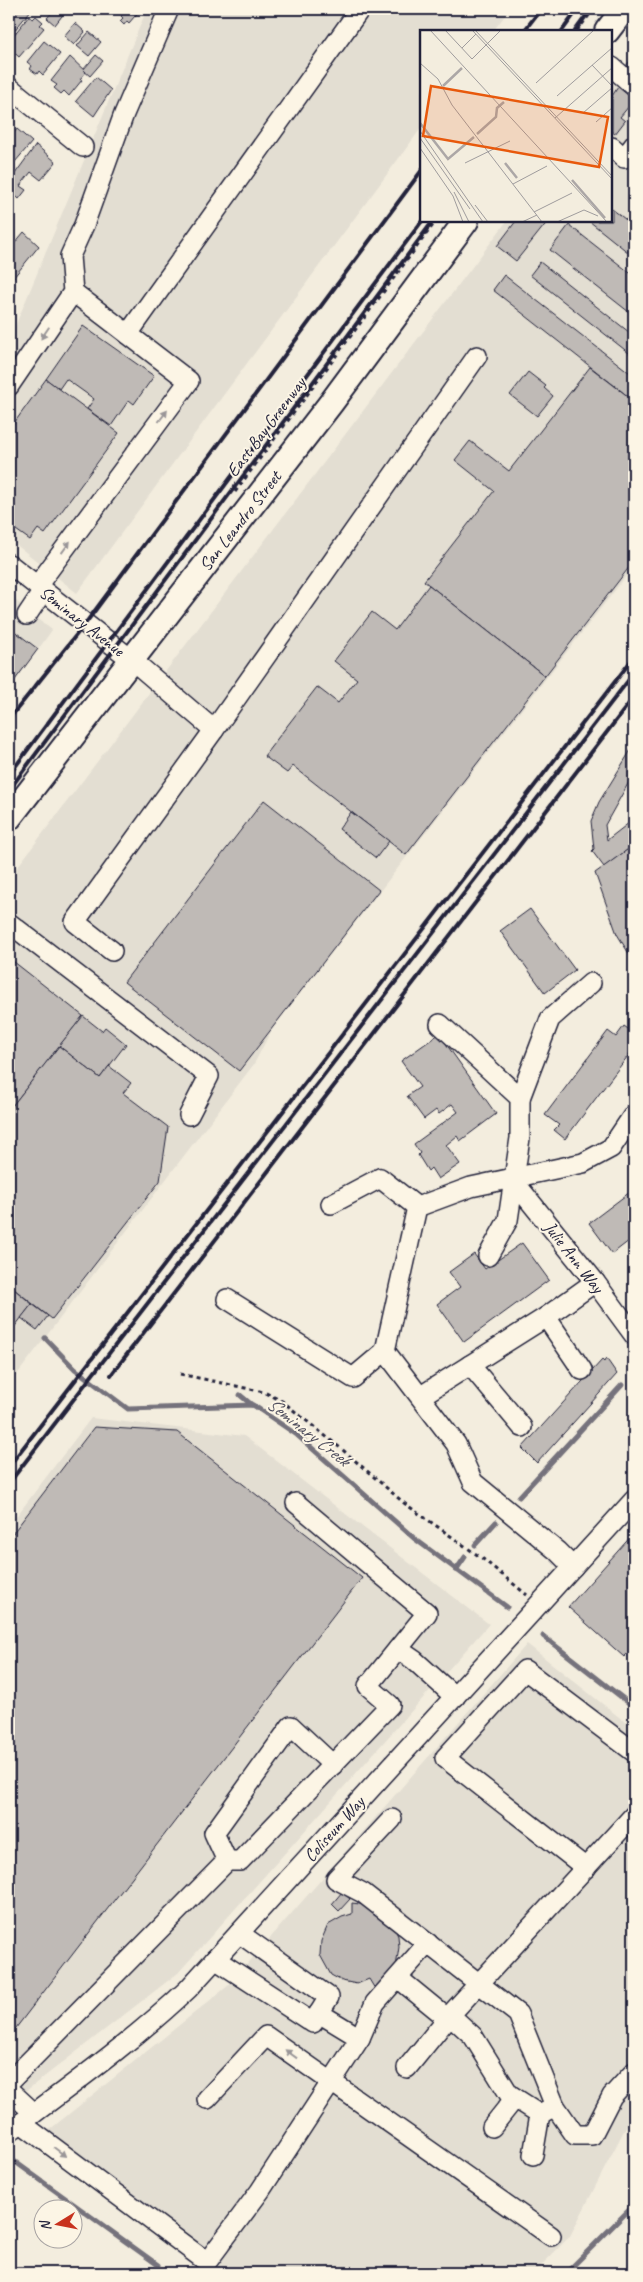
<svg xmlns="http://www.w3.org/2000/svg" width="643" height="2282" font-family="Caveat,sans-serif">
<rect width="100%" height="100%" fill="#f3edde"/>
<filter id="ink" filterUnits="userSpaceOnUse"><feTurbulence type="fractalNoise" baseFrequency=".02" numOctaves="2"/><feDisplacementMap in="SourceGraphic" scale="10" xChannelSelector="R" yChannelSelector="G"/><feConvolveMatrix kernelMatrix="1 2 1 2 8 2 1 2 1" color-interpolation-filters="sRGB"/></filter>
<g filter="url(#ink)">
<g fill="#e3ded2">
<path d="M147,9h363l-17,22h-71v96l-345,466 -68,-54v-198z"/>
<path d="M634,53v513l-362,463 -18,35 -245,321v-507l498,-657h105v-138z"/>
<path d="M9,595l43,35 -43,60z"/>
<path d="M91,1418l153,18 245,188 -311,349 -169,131v-578z"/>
<path d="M527,1644l107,85v382l-64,125 -36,37h-323l-178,-130 196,-158z"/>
</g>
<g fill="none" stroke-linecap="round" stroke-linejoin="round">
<g stroke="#75727b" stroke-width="5">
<path d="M45,1338l30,31 53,40 125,-4 44,30 118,104 92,68"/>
<path d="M240,1395l12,10"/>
<path d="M519,1497l103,-112"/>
<path d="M475,1545l21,-23"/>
<path d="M456,1570l9,-13"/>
<path d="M543,1636l91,71"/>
<path d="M14,2161l144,104"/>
<path d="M566,2273l68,-68"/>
</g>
</g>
<g fill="#bfbab6" stroke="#22223b">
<path d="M12,9h20l-23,28v-24z"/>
<path d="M55,9h6l4,3 -10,13 -8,-7z"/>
<path d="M127,9h14l-12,14 -2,-2 -3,4 -4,-4 3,-3 -2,-2z"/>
<path d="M29,16l4,3 3,-3 7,6 -3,3 4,3 -25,29 -10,-9v-7z"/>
<path d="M75,23l10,9 -11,13 -10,-9z"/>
<path d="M89,32l12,10 -12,14 -12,-10z"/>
<path d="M44,41l16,13 -17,21 -4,-4 -2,3 -7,-5 2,-3 -5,-4z"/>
<path d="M96,55l7,6 -13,15 -7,-6z"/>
<path d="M634,56v17l-8,-7z"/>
<path d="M70,57l16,15 -6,7 2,1 -13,16 -5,-5 -3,3 -7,-6 3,-3 -6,-4z"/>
<path d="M96,77l15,13 -17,26 -18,-15z"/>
<path d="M618,87l16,13 -14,17 5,4 -10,13 -3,-2v-36z"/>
<path d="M17,129l15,13 -23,27v-30z"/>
<path d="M36,145l20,17 -15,18 -10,-8 -11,14 6,4 -7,9 -10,-9v-8z"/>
<path d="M612,209l22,17v31l-45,-36h23z"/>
<path d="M516,221h32l-32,40 -19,-15z"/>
<path d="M569,225l65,51v40l-84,-66z"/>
<path d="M24,232l15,14 -30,37v-33z"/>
<path d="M540,262l94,74v21l-104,-82z"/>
<path d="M504,275l130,101v25l-141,-111z"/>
<path d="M83,326l71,50 -20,28 -5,-4 -18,26 -24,-17 7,-10 -28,-20 -7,10 -13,-10z"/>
<path d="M590,367l44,34v160l-89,115 -121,-95 70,-90 -39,-31 15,-19 39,30z"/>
<path d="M528,372l18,14 -2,2 9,8 -16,20 -27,-21z"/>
<path d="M46,379l73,54 -74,101 -7,-5 -8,11 -21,-15v-95z"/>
<path d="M429,585l116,91 -139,179 -113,-89 -6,7 -23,-17 53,-69 21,16 19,-24 -23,-18 38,-49 23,18z"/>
<path d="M9,627l29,22 -29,39z"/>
<path d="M634,745v28l-29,52 2,15 27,-21v26l-30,22 -12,-16 2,-2 -3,-28 8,-19z"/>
<path d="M264,800l115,90 -140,181 -115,-89z"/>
<path d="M351,812l38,29 -13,17 -37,-29z"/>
<path d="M634,845v117l-17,-28 -22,-61z"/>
<path d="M530,909l45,61 -30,23 -45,-62z"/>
<path d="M9,958l74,58 -74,94z"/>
<path d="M83,1016l19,15 3,-4 21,17 -26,34 -41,-32z"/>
<path d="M624,1026l10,7v15l-69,91 -11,-9 5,-5 -14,-10 63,-84 8,6z"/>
<path d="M439,1034l57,80 -36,27 -3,-5 -11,9 14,19 -22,15 -7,-11 -3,3 -10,-16 2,-2 -6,-9 44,-32 -6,-8 -13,10 -3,-4 -12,9 -17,-23 13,-9 -19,-26z"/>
<path d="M59,1046l41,32 9,-12 22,17 -8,10 45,34 -8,54 -108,138 -43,-34v-175z"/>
<path d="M634,1189v48l-22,17 -23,-31z"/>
<path d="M522,1243l27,37 -85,62 -27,-38 23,-17 -11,-15 25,-18 11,15z"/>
<path d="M9,1285l23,19 -23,30z"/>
<path d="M32,1304l16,12 -11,14 -16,-12z"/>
<path d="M606,1358l11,16 -80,89 -15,-15 80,-88 2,2z"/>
<path d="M94,1427l83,5 185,146 -353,459v-499z"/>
<path d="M634,1533v118l-2,-2 -8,8 -56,-50z"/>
<path d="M342,1892l8,7 -11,12 -7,-7z"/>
<path d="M352,1903l15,2 24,15 7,16 1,11 -3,20 -21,22 -6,-10 -12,5 -15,-3 -11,-6 -11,-20 1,-14 7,-16 14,-8 10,-3z"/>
</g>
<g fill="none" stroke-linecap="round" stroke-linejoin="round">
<g stroke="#22223b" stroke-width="22">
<g id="minor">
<path d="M612,67l22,19"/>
<path d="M9,87l74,60"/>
<path d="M612,147l12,11 10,-13"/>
<path d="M128,334l232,-325"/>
<path d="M9,386l64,-94 -3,-36 14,-31 40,-111 45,-105"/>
<path d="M9,564l123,96 82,70 263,-374"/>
<path d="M37,586l152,-205 -116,-89"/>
<path d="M27,615l16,-24"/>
<path d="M9,923l200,153 -20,39"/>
<path d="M112,951l-37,-29 139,-192"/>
<path d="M440,1024l80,74v40l-12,82 -20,36"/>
<path d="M520,1098l30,-79 41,-36"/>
<path d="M512,1179l83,103 39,53"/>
<path d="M331,1204l49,-26 37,29 54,-20 112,-24 28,-15 23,-34"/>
<path d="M227,1299l126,79 32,-27 71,93 17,38 84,69 16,16"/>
<path d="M385,1351l32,-144"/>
<path d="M470,1365l52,62"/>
<path d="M582,1370l-36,-53 49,-35"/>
<path d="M421,1396l125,-79"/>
<path d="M398,1649l16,11 41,37"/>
<path d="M392,1819l-56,60 27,14 155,121 37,92"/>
<path d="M227,1861l-13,-28 77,-107 42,39"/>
<path d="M586,1868l-141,-110 80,-88 109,82"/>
<path d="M215,1959l98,64 16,-26 -90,-64"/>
<path d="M398,1978l49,40"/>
<path d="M450,2015l184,-200"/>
<path d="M360,2038l15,-35 53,-60"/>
<path d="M407,2068l43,-53 23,21 36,58 6,4"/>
<path d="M9,2082l218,-221h13l150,-156 -22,-19 59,-73 -131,-110"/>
<path d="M9,2090l25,23"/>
<path d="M207,2099l59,-63 285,200"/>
<path d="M540,2114l15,-8 20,29h17l20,-39 22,-24"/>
<path d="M21,2123l186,139 53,-71 100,-153 -41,-25"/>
<path d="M492,2127l23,-29 25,16 -7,41"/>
<path d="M9,2132c61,-46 123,-90 179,-143l446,-489"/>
</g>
</g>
<g stroke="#22223b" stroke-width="28">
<g id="major">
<path d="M607,31l17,-22"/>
<path d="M9,818l322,-415 135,-182"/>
</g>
</g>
<g stroke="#22223b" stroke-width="3" stroke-dasharray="4 4" stroke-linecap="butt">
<path d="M577,31l17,-22"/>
<path d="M235,492l201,-271"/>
<path d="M180,1374l84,18 18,9 62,50 60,52 79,56 44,36"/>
</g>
<use href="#minor" stroke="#fcf5e5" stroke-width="19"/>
<use href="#major" stroke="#fcf5e5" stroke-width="24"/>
<g stroke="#22223b" stroke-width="4">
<path d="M524,31l17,-22"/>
<path d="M562,31l16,-22"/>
<path d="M575,31l16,-22"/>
<path d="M9,719l76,-95 337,-454"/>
<path d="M9,775l413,-554"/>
<path d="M9,790l424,-569"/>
<path d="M111,1375l523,-678"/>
<path d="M9,1466l625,-809"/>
<path d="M9,1483l625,-810"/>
</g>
</g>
<defs><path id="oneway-solid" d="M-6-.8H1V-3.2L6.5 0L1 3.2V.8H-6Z" transform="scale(1.25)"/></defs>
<g fill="#9a9698">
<use href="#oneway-solid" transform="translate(45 333) rotate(124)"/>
<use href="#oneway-solid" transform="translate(163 416) rotate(-53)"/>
<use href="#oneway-solid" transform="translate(66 547) rotate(-54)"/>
<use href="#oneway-solid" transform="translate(291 2054) rotate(-144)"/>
<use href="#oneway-solid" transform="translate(60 2152) rotate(37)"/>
</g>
</g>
<g text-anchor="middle" stroke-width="4" stroke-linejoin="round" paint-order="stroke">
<g font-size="18" fill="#22223b" stroke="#fcf5e5">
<text transform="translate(266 427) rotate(-53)" y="6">East Bay Greenway</text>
<text transform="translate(240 521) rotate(-52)" y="6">San Leandro Street</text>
<text transform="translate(82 621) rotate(38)" y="6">Seminary Avenue</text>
<text transform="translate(574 1257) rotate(52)" y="6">Julie Ann Way</text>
<text transform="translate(334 1829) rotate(-48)" y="6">Coliseum Way</text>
</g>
<g font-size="19" font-style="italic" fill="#525160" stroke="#fcf5e5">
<text transform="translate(309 1431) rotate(38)" y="7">Seminary Creek</text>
</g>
</g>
<g transform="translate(420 30)">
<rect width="192" height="192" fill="#f3edde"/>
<path fill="none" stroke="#aca7a6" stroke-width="2.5" d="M23,56l19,-18M0,93l28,36 26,-22M57,104l19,-17 1,-9 7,-6M85,133l12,15M152,150l33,38"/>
<path fill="none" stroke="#9f9c9d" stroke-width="1" d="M10,0l177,192M25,0l27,29 29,-29M52,0l141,150M55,0l138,147M42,18l14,-14M0,33l18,16 14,26 90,117M172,35l21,22M116,53l58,-53M137,66l56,-49M163,83l30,-26M135,88l58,-51M176,92l17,-15M0,101l63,91M0,108l50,71M0,118l33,48 10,26M45,133l45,-22M93,154l34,-18M34,162l15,30M55,175l13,17M114,182l38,-19M102,192l15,-7M137,192l27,-12 14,6"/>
<path fill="#e8590c" fill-opacity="0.15" stroke="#e8590c" stroke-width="2.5" d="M11,56l177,31 -9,50 -176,-31z"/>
<rect width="192" height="192" fill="none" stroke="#22223b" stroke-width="2.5"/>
</g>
<rect width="643" height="2282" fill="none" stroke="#fcf5e5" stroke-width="30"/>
<rect x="15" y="15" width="613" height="2252" fill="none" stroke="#22223b" stroke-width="2" filter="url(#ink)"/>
<g transform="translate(58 2224) rotate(260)"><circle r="24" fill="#fcf5e5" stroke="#a5a1a1"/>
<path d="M0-4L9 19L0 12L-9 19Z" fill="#c8321e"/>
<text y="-8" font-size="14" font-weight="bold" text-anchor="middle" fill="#22223b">N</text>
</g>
</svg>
